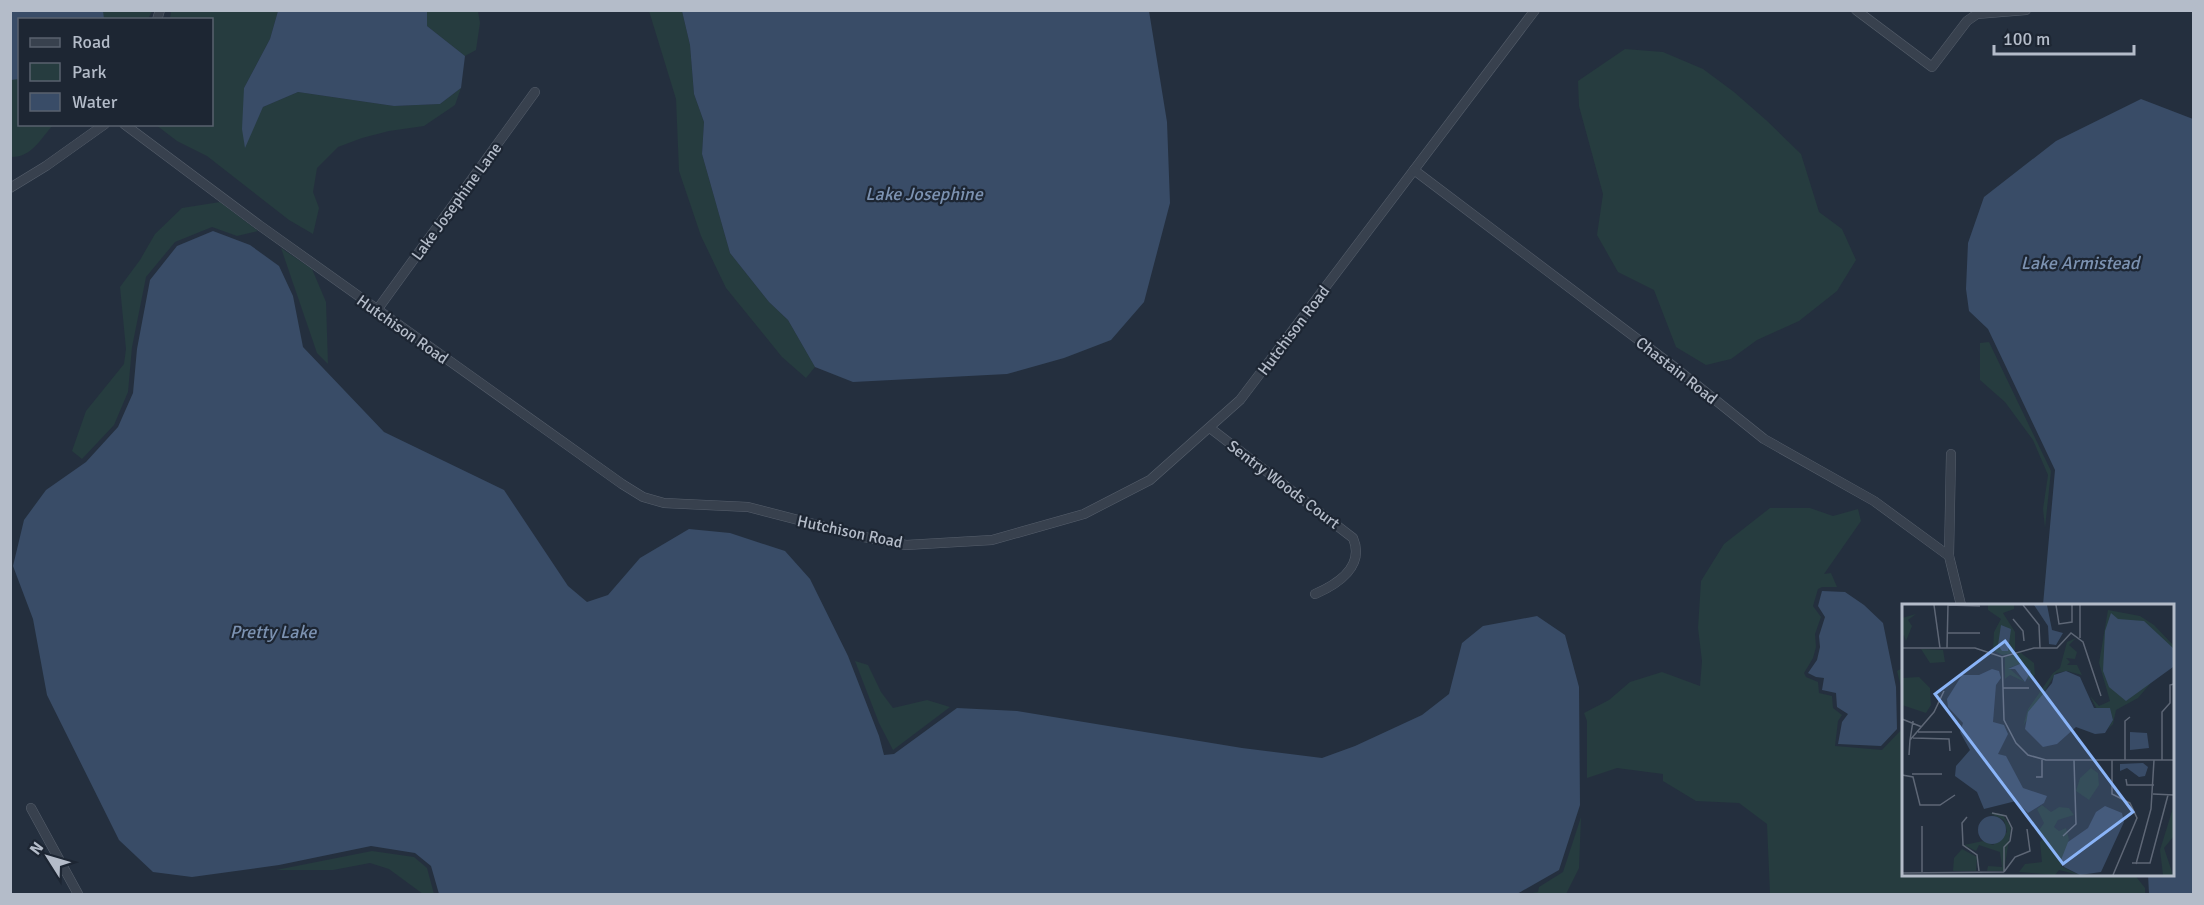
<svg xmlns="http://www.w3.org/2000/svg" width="2204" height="905" font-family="Signika,sans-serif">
<rect width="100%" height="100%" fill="#242f3e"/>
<g fill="#263c3f">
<path d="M10,11h142l-4,8 -128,1v104l33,1c-12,13 -21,33 -43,32z"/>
<path d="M171,11h107l-8,28 -26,49 1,58 18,-39 35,-15 96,14 46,-2 21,-16 -6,17 -31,21 -35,5 -27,7 -24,9 -21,21 -4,24 6,16 -6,26 -24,-14 -82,-64 -30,-15 -21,-16 56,-1v-104l-42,-1z"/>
<path d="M426,11h52l2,12 -4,27 -11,6 -38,-30z"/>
<path d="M649,11h33l8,34 4,49 10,28 -2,32 28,99 39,49 19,18 27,47 -9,11 -24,-21 -56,-69 -25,-52 -22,-65 -3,-72z"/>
<path d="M1625,49l38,3 40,17 31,23 32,28 35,34 18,58 23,17 14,31 -19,31 -38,30 -42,19 -26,19 -25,6 -30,-18 -22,-57 -36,-18 -21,-37 6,-41 -24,-88 -1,-25z"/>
<path d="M220,202l38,29 -21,5 -25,-9 -37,15 -29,35 -14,70 -4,45 -14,33 -32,34 -10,-8 14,-40 38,-47 2,-15 -6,-62 20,-27 15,-26 27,-26z"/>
<path d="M281,248l31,21 14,33 2,62 -11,-11z"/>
<path d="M1989,342l62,129 -6,57 -2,-19 5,-34 -15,-35 -28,-38 -25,-22v-37z"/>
<path d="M1770,508h40l23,8 25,-7 3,12 -37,53 7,-1 6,14h-15l-4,2 -5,17 8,11 -6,17 1,13 -3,11 -9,15 2,4 12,5 1,11 13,3 1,12 9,7 -4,6 -3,25 47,4 20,-21 -1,-42 -4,-16 7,-4v207h230l11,14v6h-375l-3,-70 -28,-21 -43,-2 -33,-20v-7l-46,-6 -30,10v-57l-3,-8 25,-13 21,-18 32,-10 38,14 2,-25 -4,-33 3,-47 23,-37z"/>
<path d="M855,661l13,4 13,27 12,16 34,-8 23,7 -57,43 -14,-27z"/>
<path d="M1581,817l-2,51 -13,26h-39l11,-2 1,-5 24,-15z"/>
<path d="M372,851l42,6 13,11 7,26h-11l-34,-25 -19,-6 -37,7h-57z"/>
</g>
<g fill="#394c67">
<path d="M11,10l92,1 1,8 -84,1 -1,59 -8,1z"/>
<path d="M278,11h149v15l38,30 -4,32 -21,16 -46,2 -96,-14 -35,15 -18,41 -3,-19 2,-41 26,-49z"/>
<path d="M682,11h467l18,111 3,81 -26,99 -33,38 -47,18 -57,16 -154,8 -38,-15 -27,-47 -19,-18 -39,-49 -28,-99 2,-32 -10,-28 -4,-49z"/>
<path d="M2141,99l52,20v775h-44l-1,-20h24v-269h-129l12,-135 -67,-141 -19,-18 -3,-22 2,-46 16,-46 72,-56z"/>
<path d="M213,231l37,14 29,21 14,30 10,51 81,85 120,58 64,96 19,16 21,-7 32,-37 49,-29 41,4 55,18 25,28 38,77 31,80 5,19 10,-1 63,-46 60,3 225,37 80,10 33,-12 67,-31 27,-21 13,-51 21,-17 54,-10 28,19 14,52 1,118 -21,65 -42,24h-1078l-8,-28 -16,-13 -44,-7 -92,19 -87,12 -39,-5 -34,-32 -72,-145 -14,-76 -20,-53 11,-46 22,-30 40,-28 32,-35 15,-34 4,-44 13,-69 27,-34z"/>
<path d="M1822,591l23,1 19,13 19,18 13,64 1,42 -16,17 -43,-2 4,-22 6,-8 -11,-7 -1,-14 -14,-3 2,-12 -8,-1 -8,-4 9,-13 3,-13 -1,-11 6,-19 -7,-11z"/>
</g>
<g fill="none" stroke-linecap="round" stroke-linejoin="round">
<g stroke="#565f6c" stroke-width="10">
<g id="minor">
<path d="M1856,10l76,57 35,-46 10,-7 49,-4"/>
<path d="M157,20l3,-10"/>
<path d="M124,124l135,101 363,259 21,13 21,6 84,4 116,30 42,8 86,-5 92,-26 66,-34 90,-80 295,-390"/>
<path d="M1414,170l259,196 91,73 110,62 75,55 12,49"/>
<path d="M10,188l36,-22 59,-42"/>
<path d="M377,310l158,-218"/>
<path d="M1210,428l143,110c12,28 -15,46 -38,56"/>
<path d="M1949,556l2,-102"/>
<path d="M31,808l47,86"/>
</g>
</g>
<use href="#minor" stroke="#38414e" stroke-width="9"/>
</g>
<g text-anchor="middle" stroke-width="4.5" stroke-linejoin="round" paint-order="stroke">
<g font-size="16" fill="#b4bcc9" stroke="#1d2633">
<text transform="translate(456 201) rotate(-54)" y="6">Lake Josephine Lane</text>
<text transform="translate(403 329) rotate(35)" y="6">Hutchison Road</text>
<text transform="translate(1293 330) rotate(-53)" y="6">Hutchison Road</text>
<text transform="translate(1677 370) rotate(38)" y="6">Chastain Road</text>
<text transform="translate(1284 484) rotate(37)" y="6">Sentry Woods Court</text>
<text transform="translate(850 531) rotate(12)" y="6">Hutchison Road</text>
</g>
<g font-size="18" font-style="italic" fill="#7c92b1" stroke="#1d2633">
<text x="924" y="200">Lake Josephine</text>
<text x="2080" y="269">Lake Armistead</text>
<text x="273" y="638">Pretty Lake</text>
</g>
</g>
<g transform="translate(1902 604)">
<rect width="272" height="272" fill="#242f3e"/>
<path d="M86,1h26v4l-11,4 12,19v21l-13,2 -9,-5 1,-18 7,-13 -13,-9zM206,6l32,6 14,9 19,20v22l-18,11 -17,20 -22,12 -3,14 -5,5 5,-9 -3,-11 -12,2 -8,-15 9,10 11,-5 -11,-38zM14,10l-8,6 4,6 -6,15 -2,-6 -2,2v-19zM174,34l-7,7 8,7 -2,7 -9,-1 4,4 -3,3h10l5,10 -15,-4 -11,2 -33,53 5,-17 25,-36 7,-5 7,-26zM19,45l22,1 2,12 -15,1zM119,49l13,10 1,12 -7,5 -6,-17 -13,5 16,14 -15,-7 -5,4v-22zM17,73l11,11 1,17 -5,8 -24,-8v-27zM189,164l7,5 1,12 -10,15 -13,-9 4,-13zM140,201l9,7 8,-5 10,1 5,7 -16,5 -4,7 5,4 7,-3 3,11 -8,27 18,9 -20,-5 -4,5 -36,-3 6,-8 17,-2 -2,-20 4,-4 -7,-5 7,-10 -7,-14zM271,204v29l-9,11 9,27h-10l-3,-25zM87,209l13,1 9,13 -7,44h-17l1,-5 14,1 -2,-15 -21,-7 -3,6 -12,-6 19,-4 10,4 14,-13 -3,-12zM60,245l15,8 -1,14h-23l1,-13z" fill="#263c3f"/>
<path d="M132,1h13l5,25 11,3 -7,12 -7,-1 -1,-18zM209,9l7,6 26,2 29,27v19l-47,34 -17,-14 -6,-16 2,-40zM99,21l10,4 -3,22h-6l-4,-6zM120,59l9,8 -6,11 -10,-13h-7zM90,65l7,2 2,7 -5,7 -3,37 11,3 4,9 -10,20 8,2 17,32 24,8 -3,7 -16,10 -12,-12 -32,8 -7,-17 -22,-16 1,-10 14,-16 -10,-18 3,-9 -15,-16 -1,-8 15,-24h17zM164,67l14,6 14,31h16l3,12 -8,13 -10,1 -19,-7 -19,17 -14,3 -18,-18 3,-17 24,-29 2,-8zM228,128l17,1 2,15 -19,2zM241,159l5,4 -3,9 -6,1 -12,-9 -7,3v-7zM203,202l17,7 2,9 -23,50 -21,3 -16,-8 -3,-7 7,-18 20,-14 8,-16zM76 226a14 14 0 1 1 28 0a14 14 0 1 1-28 0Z" fill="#394c67"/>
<path fill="none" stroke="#5e6776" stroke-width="1.5" d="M32,1l6,43M46,1l32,1M121,1l16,20 1,23M154,1l3,19 13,-2v-17M111,15l10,12 1,10M46,29h32M178,34v-33M0,44h73l27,9 32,-9h23l14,-15 12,9 18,54M45,44l1,-43M100,53l2,63 12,23 12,12 18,5h128M101,84h26M0,115l20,8M16,128h34M11,134l36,1 1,12M8,136l3,-19M7,151l1,-15 24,-28 10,-21M210,156v34l18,9 7,15 -24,57M223,156v-39l5,-4M260,156v-48l8,-9v-18l4,-1M10,170h30M0,171l11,2 7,28h20l15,-10M134,173h6v-17M224,175l1,6h27M251,190l21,1M90,209l14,3 6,12 -2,13 -6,6v25M65,213l-5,6 1,22 14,10 2,16M20,222v46M161,232l13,-12 -2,-64M230,259h18l18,-68M234,260l15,-55 3,-49M102,268l11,-15 15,-6 -3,-22M0,269l102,-1"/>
<path fill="#8ab4f8" fill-opacity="0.15" stroke="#8ab4f8" stroke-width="3" d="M103,37l128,171 -70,52 -128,-170z"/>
<rect width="272" height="272" fill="none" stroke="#b4bcc9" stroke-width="3"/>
</g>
<rect width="2204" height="905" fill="none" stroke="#b4bcc9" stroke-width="24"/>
<rect x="18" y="18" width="195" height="108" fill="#1d2633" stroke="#59626f" stroke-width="1.5"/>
<rect x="30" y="38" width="30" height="9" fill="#38414e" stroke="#59626f" stroke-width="1.5"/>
<text x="72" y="48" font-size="18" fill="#b4bcc9">Road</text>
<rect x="30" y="63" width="30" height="18" fill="#263c3f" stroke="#59626f" stroke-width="1.5"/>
<text x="72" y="78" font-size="18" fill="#b4bcc9">Park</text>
<rect x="30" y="93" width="30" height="18" fill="#394c67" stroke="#59626f" stroke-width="1.5"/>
<text x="72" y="108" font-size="18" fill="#b4bcc9">Water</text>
<g transform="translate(48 857) rotate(307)" stroke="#1d2633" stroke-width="4.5" paint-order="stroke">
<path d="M0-4.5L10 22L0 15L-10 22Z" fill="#b4bcc9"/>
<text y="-9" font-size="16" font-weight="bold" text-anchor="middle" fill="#b4bcc9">N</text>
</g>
<path d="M1994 45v9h140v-9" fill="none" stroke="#b4bcc9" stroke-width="3"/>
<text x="2003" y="45" font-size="18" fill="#b4bcc9" stroke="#1d2633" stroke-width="4.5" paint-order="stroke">100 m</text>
</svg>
